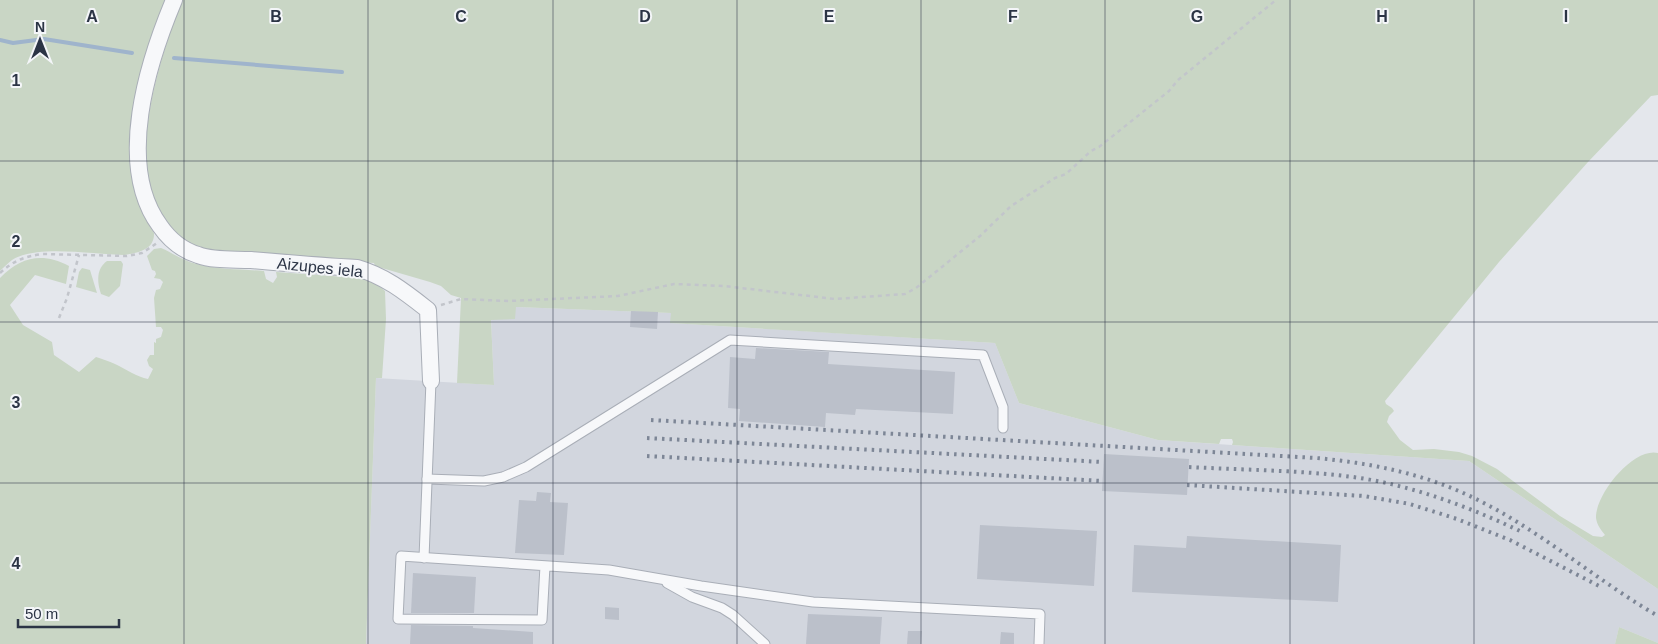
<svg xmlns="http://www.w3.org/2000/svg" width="1658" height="644" font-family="Arial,sans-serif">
<rect width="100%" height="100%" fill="#e4e7ec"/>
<path fill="#d2d6de" d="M516,307l156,6 -1,10 324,20 24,60 139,37 311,21 189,128v54l-39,-16 -4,17h-1249l10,-266 118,7 -3,-66z"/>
<g fill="#c9d6c5">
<path d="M0,0h166l-35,163 4,30 13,30 6,10c1,17 -17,20 -29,22 -30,0 -88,-11 -113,5 -4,3 -8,7 -12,11z"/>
<path d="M182,0h1476v95l-7,1 -63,66 -89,100 -114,139 1,3 6,4 2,3 -5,5 -2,6 13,18 13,10 21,-1 25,3 13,4 25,13 63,47 33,20 9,1 3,-2c-4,-5 -8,-10 -9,-17 -1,-23 37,-71 62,-65v136l-189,-128 -237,-16 1,-3 -1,-3h-11l-2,5 -61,-4 -139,-37 -24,-60 -325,-20 1,-10 -155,-6 -1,12 -24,1 3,65 -37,-2 4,-85 -10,-3 -10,-9 -11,-4 -55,-16 -1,-3 -158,-11c-14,-4 -30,-7 -42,-18 -3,-4 -6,-9 -8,-13 -4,-5 -8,-10 -11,-16 -25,-55 6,-151 27,-205z"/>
<path d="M161,248c12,5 22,13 36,16 22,6 45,5 67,7l2,8 7,4 4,-6 -1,-5 70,5c15,-3 28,4 39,14l1,28 -4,59h-6l-10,266h-366v-366c21,-21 42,-26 69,-12l-3,18 -31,-9 -25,30 13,20 29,17 2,13 25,17 17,-15c6,2 13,4 19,7 11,5 22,13 33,15l5,-10 -4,-3 -2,-6 3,-5h4v-13l2,1v-4l5,-2 2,-7 -2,-3h-5l-2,-29 2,-8 4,-1 3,-7 -3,-3 -6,-1 2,-4 -1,-3 -3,-1 -5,-14 7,-7z"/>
<path d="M107,261h14l2,3 -3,22 -11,11 -8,-3c-4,-12 -5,-25 6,-33z"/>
<path d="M82,268l8,2 7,23 -21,-6 3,-15z"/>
<path d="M1619,627l39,16v1h-43z"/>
</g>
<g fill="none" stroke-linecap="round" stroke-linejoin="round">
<g stroke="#9fb4cc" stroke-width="4">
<path d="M0,40l13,3 31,-4 88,14"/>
<path d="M174,58l168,14"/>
</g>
</g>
<g fill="#bbc0ca">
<path d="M631,311l27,1 -1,17 -27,-2z"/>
<path d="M756,348l73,4 -1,12 127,8 -2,42 -97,-5 -1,6 -29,-2 -1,14 -86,-6 1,-12 -12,-1 2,-51 25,2z"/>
<path d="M1104,454l85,5 -2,36 -85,-4z"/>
<path d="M537,492l14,1 -1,9 18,1 -4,52 -49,-2 4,-53 17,1z"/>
<path d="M980,525l117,6 -3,55 -117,-7z"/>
<path d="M1187,536l154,9 -3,57 -206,-10 2,-47 52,3z"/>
<path d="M413,573l63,4 -2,36h-63z"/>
<path d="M605,607l14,1v12l-14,-1z"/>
<path d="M808,614l74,3 -2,27h-74z"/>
<path d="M411,625l62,1v2l60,4v12h-123z"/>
<path d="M908,631h14l-1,13h-14z"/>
<path d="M1001,632l13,1v11h-14z"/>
</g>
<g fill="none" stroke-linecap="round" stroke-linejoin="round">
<g stroke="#a9aeb7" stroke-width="11">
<g id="service">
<path d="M427,479l57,2 19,-4 23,-10 204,-127 253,15 20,52v21"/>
<path d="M424,558l7,-177"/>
<path d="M545,566l-3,54 -144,-1 3,-63 208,14 92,16 112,16 227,12 -1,30"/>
<path d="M667,583l25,14 30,11 11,7 32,29"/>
</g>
</g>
<g stroke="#a9aeb7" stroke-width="18">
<path id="minor" d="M174,0c-26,62 -59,165 -14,226 9,13 22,24 38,29 16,6 36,4 53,5 35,3 70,6 106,8 28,8 48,24 71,42l3,71"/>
</g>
<g stroke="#c2c5cb" stroke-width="2.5" stroke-dasharray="4 4" stroke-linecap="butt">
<path d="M0,273c13,-12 25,-17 43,-19l84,2 15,-3 15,-10"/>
<path d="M441,305l20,-6 48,2 109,-5 56,-12 50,2 111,13 70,-5 11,-6 64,-52 31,-30 44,-28 11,-4 25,-23 8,-4 70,-56 9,-11 98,-80"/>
<path d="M59,318l8,-20 12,-43"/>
</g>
<use href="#service" stroke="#f7f8fa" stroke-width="9"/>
<use href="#minor" stroke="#f7f8fa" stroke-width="16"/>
<g stroke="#7d8696" stroke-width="4" stroke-dasharray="2.5 5" stroke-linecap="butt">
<path d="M651,420l665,38c55,5 110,16 160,41 65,32 120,81 182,117"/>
<path d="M647,438l456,24"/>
<path d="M647,456l456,25"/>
<path d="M1189,467c54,3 110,3 164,10 58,8 114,29 167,54"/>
<path d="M1187,485l177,11 46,8 47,15 53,21 91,47"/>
</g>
</g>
<path fill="none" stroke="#2b3445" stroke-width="1" stroke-opacity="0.55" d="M184,0v644M368,0v644M553,0v644M737,0v644M921,0v644M1105,0v644M1290,0v644M1474,0v644M0,161h1658M0,322h1658M0,483h1658"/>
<g text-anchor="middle" stroke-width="4" stroke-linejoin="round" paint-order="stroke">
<g font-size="16" fill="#2b3445" stroke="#f4f6f9">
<text transform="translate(320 267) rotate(6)" y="6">Aizupes iela</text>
</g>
</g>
<g font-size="16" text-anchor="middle" font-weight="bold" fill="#2b3445" stroke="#f4f6f9" stroke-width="4" stroke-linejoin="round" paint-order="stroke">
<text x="92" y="22">A</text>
<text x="276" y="22">B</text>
<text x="461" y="22">C</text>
<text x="645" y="22">D</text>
<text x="829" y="22">E</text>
<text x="1013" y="22">F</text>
<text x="1197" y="22">G</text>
<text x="1382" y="22">H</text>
<text x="1566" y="22">I</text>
<text x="16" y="86">1</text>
<text x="16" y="247">2</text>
<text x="16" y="408">3</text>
<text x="16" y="569">4</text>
</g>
<g transform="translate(40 40)" stroke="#f4f6f9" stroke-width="4" paint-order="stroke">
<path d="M0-4L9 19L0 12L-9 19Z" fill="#2b3445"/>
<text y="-8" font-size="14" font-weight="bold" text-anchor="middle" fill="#2b3445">N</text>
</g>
<path d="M18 619v8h101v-8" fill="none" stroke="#2b3445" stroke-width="2.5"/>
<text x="25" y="619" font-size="15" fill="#2b3445" stroke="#f4f6f9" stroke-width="4" paint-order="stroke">50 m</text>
</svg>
